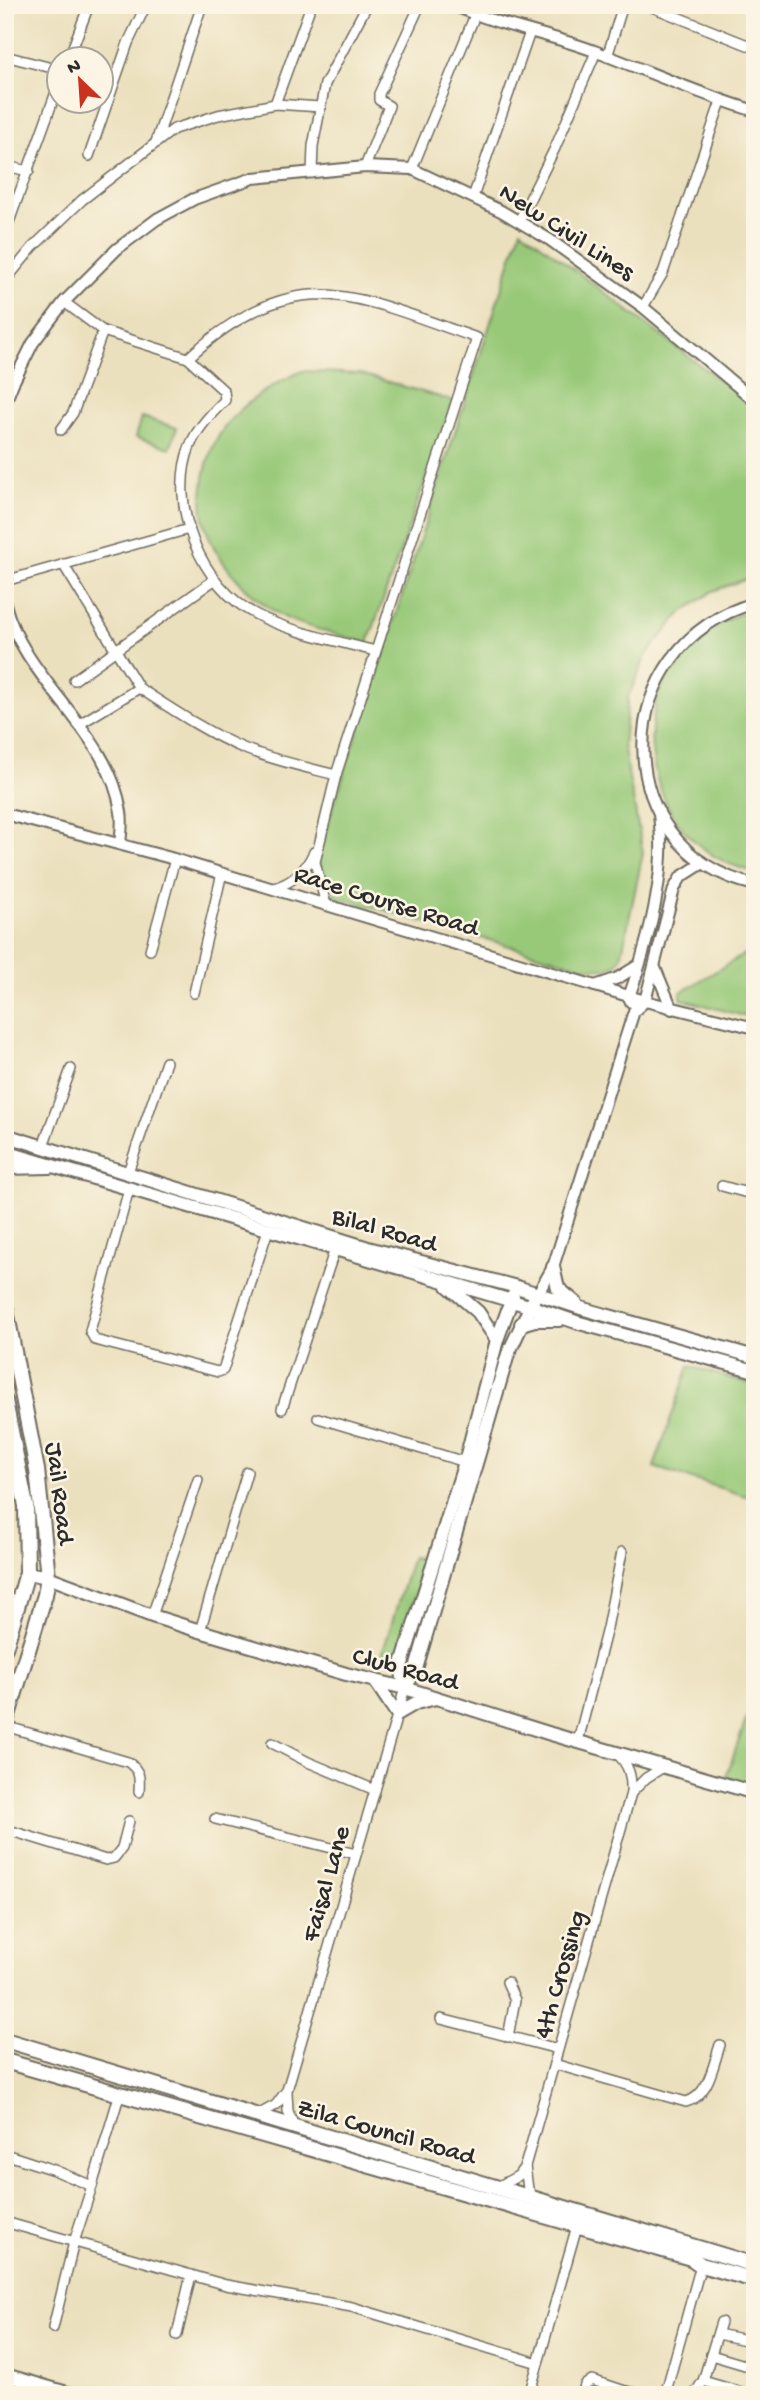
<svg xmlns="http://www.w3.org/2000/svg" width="760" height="2400" font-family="'Gochi Hand',sans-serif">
<rect width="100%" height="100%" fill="#fcf5e5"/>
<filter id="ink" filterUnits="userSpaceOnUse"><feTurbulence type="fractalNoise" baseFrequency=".0143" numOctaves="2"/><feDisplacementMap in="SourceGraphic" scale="14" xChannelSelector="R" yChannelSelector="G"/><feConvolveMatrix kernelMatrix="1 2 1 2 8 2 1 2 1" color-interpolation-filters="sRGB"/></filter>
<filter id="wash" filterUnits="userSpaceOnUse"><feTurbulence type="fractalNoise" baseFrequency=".00686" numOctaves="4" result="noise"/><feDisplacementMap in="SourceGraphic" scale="28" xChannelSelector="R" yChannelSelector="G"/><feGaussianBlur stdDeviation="1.57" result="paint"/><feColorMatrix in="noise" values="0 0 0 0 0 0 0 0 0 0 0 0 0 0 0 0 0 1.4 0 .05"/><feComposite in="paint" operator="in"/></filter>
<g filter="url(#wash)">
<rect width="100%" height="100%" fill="#ebe0bd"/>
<g fill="#98c978" stroke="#627a52" stroke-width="2">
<path d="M521,229l234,178v169l-42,15 -33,23 -33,40 -19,43 -5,48 20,108 -22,105c-8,15 -26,10 -41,8l-243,-69 -16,-20 -3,-23z"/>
<path d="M302,371l59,3 92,27 -85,242c-23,-7 -67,-16 -86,-27 -29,-17 -58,-46 -72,-77 -16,-35 -6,-88 18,-116 20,-24 46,-39 74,-52z"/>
<path d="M142,417l35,11 -7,20 -34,-11z"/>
<path d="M755,610v262c-80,-16 -120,-101 -97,-176 7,-22 24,-41 40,-56 15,-13 37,-27 57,-30z"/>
<path d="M755,948v71l-74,-20v-7z"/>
<path d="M689,1366l66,19v114l-101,-32z"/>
<path d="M412,1557l14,3 -31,103 -14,-5z"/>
<path d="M755,1694v97l-31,-8z"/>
</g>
</g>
<g filter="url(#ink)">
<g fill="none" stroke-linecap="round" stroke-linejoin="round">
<g stroke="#6e6a5e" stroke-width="12">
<g id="minor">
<path d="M647,5l108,43"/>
<path d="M5,56l55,14"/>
<path d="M607,57l16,-52"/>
<path d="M68,60l21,-55"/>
<path d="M275,104l36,-99"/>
<path d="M156,142l46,-137"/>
<path d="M89,156l39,-113 18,-38"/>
<path d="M5,166l24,5"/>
<path d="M365,167l24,-61 -10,-6v-6l41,-89"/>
<path d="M412,169l63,-154"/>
<path d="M312,173l1,-27 12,-62 42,-79"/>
<path d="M473,197l57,-165"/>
<path d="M519,221l36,-73 41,-96"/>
<path d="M5,233l55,-152"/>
<path d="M5,281l28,-34 49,-47 92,-71 44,-14 57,-11 46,3"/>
<path d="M64,302l39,29 85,27 36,33 1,9c-13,13 -28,28 -35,46 -23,59 11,141 67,169 33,17 81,26 118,36"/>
<path d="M643,307l20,-34 58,-172"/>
<path d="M188,358c33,-30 77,-60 123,-63 53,-3 116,27 166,43l-141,437 -21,87 11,43"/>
<path d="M61,430l12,-17 30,-82"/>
<path d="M63,564l76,124"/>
<path d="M5,581l184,-52"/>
<path d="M74,680l140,-100"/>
<path d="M78,725l61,-37c31,20 70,46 104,60 29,12 62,19 93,27"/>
<path d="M274,888c20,-6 31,-17 40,-36"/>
<path d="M150,950l25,-91"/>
<path d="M194,993l28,-120"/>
<path d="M43,1146l28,-77"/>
<path d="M128,1172l38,-110"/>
<path d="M722,1186l33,9"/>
<path d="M129,1189l-39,142 5,9 123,32 5,-2 45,-140"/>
<path d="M282,1409l53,-160"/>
<path d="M318,1418l147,44"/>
<path d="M152,1616l46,-136"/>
<path d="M200,1631l47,-159"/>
<path d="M5,1726l123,36c12,9 12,15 11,30"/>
<path d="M578,1741l29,-113 15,-76"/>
<path d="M272,1743l36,19 67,28"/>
<path d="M631,1793l15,-15 19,-12"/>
<path d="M215,1819l141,35"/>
<path d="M5,1829l101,31 8,-2 8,-10 7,-27"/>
<path d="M507,1982l8,18 -7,37"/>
<path d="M441,2019l117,30"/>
<path d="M554,2064l132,38c23,-6 27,-37 34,-57"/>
<path d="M287,2092l1,19 7,18"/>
<path d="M256,2116l20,-11 11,-15 118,-402"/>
<path d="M5,2154l49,16 38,16 -18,56 -21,86"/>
<path d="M92,2186l28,-93"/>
<path d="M497,2187l21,-11 7,-10"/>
<path d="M534,2198l-6,-9 -3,-23 106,-373c1,-16 -2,-29 -15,-40"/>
<path d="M5,2222l221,63 126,22 186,56"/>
<path d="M718,2334l37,8"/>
<path d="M177,2335l14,-60"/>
<path d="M711,2355l44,13"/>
<path d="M703,2381l49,14"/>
<path d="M625,2391l21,4"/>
<path d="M529,2395l48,-169"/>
<path d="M582,2395l3,-10 7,-5 33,11 1,4"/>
<path d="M665,2395l36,-130"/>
<path d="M694,2395l9,-14 18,-59"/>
</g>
</g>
<g stroke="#6e6a5e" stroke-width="14">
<g id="tertiary">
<path d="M453,5c46,21 97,29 144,47 53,20 104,43 158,59"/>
<path d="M5,403l8,-20 20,-40 31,-41 53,-53 40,-30 37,-20 59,-21 112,-11 47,2 89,42 49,29 93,67 112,94"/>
<path d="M755,603c-148,41 -150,247 0,282"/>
<path d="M5,604c19,77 105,128 116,208 2,11 0,21 -1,32"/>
<path d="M5,814l162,43 478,144 110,27"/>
<path d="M655,968l17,41"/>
<path d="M595,986l23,-8 21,-13"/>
<path d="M631,1002l-2,-5c15,-43 30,-95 32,-141 1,-14 -1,-29 -2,-44"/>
<path d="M537,1295l16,-28 81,-256 11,-10 29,-112 7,-12 22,-14"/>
</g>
</g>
<g stroke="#6e6a5e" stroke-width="16">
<g id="secondary">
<path d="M5,1135l363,113 149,39 67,22 171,48"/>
<path d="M5,1152l524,154 47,16 179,49"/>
<path d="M553,1267l5,21 18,15"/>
<path d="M448,1286l30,26 19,28"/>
<path d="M521,1324l14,-4h24"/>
<path d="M27,1573l21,4 104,39 48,15 146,43 59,14 146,46 204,59"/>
<path d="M375,1681l22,33 19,-11 20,-5"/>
<path d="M405,1688l-4,-21 64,-205 32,-122 16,-44"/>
<path d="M405,1688l11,-19 92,-315 25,-53"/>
<path d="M5,2375l69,20"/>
<path d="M5,2393l7,2"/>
</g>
</g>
<g stroke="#6e6a5e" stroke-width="18">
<g id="primary">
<path d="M5,1167l45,-1"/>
<path d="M5,1305l32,165 11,107 -3,18 -40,130"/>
<path d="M5,1401l21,105 1,67 -22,75"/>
<path d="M5,2040l750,225"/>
<path d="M5,2061l686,197 10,7 54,15"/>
</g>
</g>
<use href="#minor" stroke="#fff" stroke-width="9"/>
<use href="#tertiary" stroke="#fff" stroke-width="10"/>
<use href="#secondary" stroke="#fff" stroke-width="12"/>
<use href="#primary" stroke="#fff" stroke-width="14"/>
</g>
</g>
<g text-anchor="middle" stroke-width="5" stroke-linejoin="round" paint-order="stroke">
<g font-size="26" fill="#2b2b2b" stroke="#fcf5e5">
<text transform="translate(568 230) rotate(33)" y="9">New Civil Lines</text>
<text transform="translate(387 899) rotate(17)" y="9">Race Course Road</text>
<text transform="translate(385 1228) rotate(16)" y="9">Bilal Road</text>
<text transform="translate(62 1493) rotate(83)" y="9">Jail Road</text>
<text transform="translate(406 1667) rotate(15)" y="9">Club Road</text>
<text transform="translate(324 1883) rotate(-74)" y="9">Faisal Lane</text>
<text transform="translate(558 1974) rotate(-74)" y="9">4th Crossing</text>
<text transform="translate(387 2130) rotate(16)" y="9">Zila Council Road</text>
</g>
</g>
<rect width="760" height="2400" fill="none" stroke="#fcf5e5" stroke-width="28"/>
<g transform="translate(80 80) rotate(335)"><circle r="33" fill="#fcf5e5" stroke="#a8a49b" stroke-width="2"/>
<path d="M0-5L12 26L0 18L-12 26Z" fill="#c8321e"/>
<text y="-10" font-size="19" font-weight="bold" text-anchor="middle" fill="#2b2b2b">N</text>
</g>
</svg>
